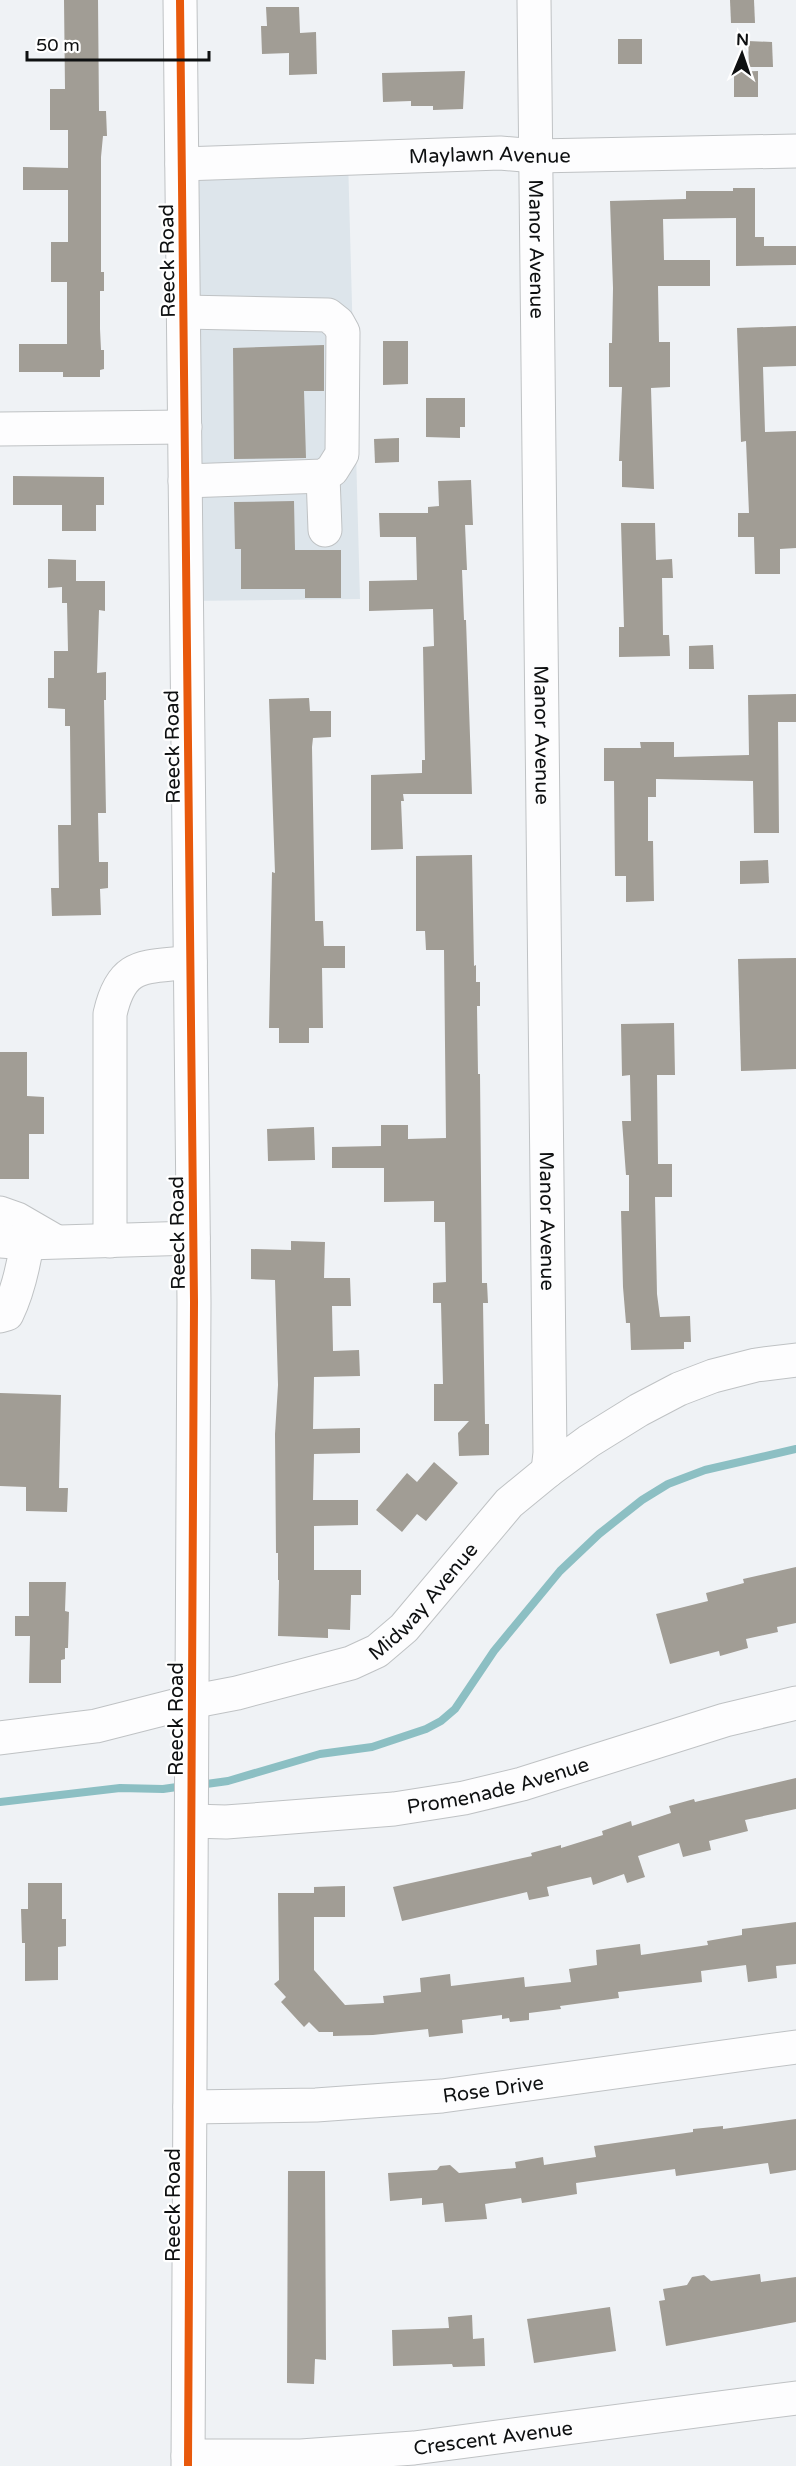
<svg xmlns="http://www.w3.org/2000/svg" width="796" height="2466" font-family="'Varela Round',sans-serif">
<rect width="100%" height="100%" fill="#eff2f5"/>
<path fill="#dde5eb" d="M348,158l12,441 -174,2 -4,-437z"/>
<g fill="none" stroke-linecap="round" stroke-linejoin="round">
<g stroke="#8cbfc3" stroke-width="8">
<path d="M199,1785l29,-4 92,-27 52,-7 54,-18 15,-8 14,-12 39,-58 66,-80 39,-37 43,-34 26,-16 37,-14 91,-21"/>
<path d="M0,1802l120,-14 43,1 21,-3"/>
</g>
</g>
<g fill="#a19d95">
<path d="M64,0h34l1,111h7l1,25h-4l-2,21v115h3v19h-4v38l1,21h3v19l-4,1v7h-37v-5h-44v-28h48v-62h-16v-40h17v-52h-45v-23l45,1v-38h-18v-41h15z"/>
<path d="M730,0h24l1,23h-24z"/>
<path d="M266,7h33l1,26 16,-1 1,42 -28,1v-22l-27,1 -1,-28h6z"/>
<rect x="618" y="39" width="24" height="25"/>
<path d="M748,41l24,1 1,25h-24z"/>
<path d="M465,71l-2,38 -30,1v-4h-22v-5l-28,1 -1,-29z"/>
<path d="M758,71v26h-24v-25z"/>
<path d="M733,188h22v49h9v9h32v19l-60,1v-48l-73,1 1,41h46v26h-52l1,56h11v45l-19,1 3,101 -32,-2v-26h-3l3,-74h-13v-44h3l1,-55 -3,-87 76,-2v-8h47z"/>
<path d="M796,326v40l-33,1 2,65 31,-1v117l-16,1v25h-25l-1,-37h-16v-24h11l-3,-72 -5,1 -4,-114z"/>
<path d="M383,341h25v43l-25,1z"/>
<path d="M324,345v46h-20l2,67 -72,1 -1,-111z"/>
<path d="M426,398h39v29h-5v11l-34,-1z"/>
<path d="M399,438v24l-24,1 -1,-24z"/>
<path d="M13,476l91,1v28h-8v26h-34v-26h-49z"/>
<path d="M471,480l2,45h-8l2,45h-5l2,50h2l6,174h-69l1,7h-3l2,48 -32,1v-75l51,-2v-13h3l-2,-113 11,-1 -1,-37 -64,2v-30l48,-1 -1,-43h-36l-1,-24h49v-6l11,-1 -1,-25z"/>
<path d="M294,501l1,49h46v48h-36v-9h-64v-40h-6l-1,-47z"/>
<path d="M621,523h34l1,37 16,-1 1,19h-11l1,57h6l1,21 -51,1v-30h5z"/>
<path d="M48,559l28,1v21h29v30l-6,-1 -2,63 9,-1v28h-2l2,113h-8l1,49h9v26l-8,1 1,26 -49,1 -1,-28h8l-1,-63h13l-1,-99h-5v-17l-17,-1v-30h6v-27h14l-1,-48h-5v-16l-14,1z"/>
<path d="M713,645l1,24h-25v-23z"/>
<path d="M796,694v28h-18l1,111h-25l-1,-52 -97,-2v18h-8v44h5l1,60 -28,1v-26h-11l-1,-95h-10v-33h37l-1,-6h34v15l75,-2 -1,-60z"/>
<path d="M309,698l1,13h21v26l-18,1 -1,9 3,174h8l1,25h21v22h-23l1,60h-14v15h-30v-15h-10l3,-156 3,1 -6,-174z"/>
<path d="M472,855l2,111 2,-1v17h4v24h-3l1,68h2l2,209h5l1,20h-5l2,121h4v31l-30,1 -1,-23 11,-12h-35v-37h9l-2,-81h-8v-20l13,-1 -1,-60h-11v-21l-50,1v-34h-52v-21l49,-1v-21h27v14l38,-1 -2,-188h-18l-1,-19h-9v-75z"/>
<path d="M768,860l1,23 -29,1v-23z"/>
<path d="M796,958v111l-55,2 -3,-112z"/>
<path d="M674,1023l1,52h-18l1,89h14v33h-17l2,97 3,23 30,-1 1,26h-7v7l-53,1 -1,-27h-4l-3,-36 -2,-76h8v-36h-3l-4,-54h9l-1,-46 -8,1 -1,-52z"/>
<path d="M0,1052h27v44l17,1v37h-15v45h-29z"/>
<path d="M314,1127l1,33 -47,1 -1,-32z"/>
<path d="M291,1241l34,1 -1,36h26l1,28h-19l1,45 26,-1 1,26 -46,1 -1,52 47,-1v25l-46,1 -1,46h45v25l-44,1v44h47v25h-10l-1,35 -22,-1v9l-50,-2 1,-56h-1v-27h-2l-1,-119 3,-49 -3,-105 -24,-1v-30l40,1z"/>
<path d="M0,1393l61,2 -2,93h9l-1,24 -41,-1v-24l-26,-1z"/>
<path d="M434,1462l24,21 -32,38 -9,-7 -15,18 -26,-22 31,-37 10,9z"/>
<path d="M796,1567v56l-19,4 1,5 -32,7 2,9 -28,8 -1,-5 -49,13 -14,-50 52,-13 -2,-8 38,-10 -1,-4z"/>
<path d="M29,1582h37l-1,29 4,1 -1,36h-3v11l-4,1v23h-32l1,-47h-15v-20h14z"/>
<path d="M796,1778v31l-51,11 3,11 -39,10 2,9 -28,7 -4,-14 -41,13 7,21 -18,6 -3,-9 -31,11 -2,-8 -44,10 2,9 -20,4 -2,-8 -125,29 -9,-34 139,-31 -1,-3 30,-8v3l42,-13 -1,-4 29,-10 1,5 39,-13 -2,-7 25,-7 1,3z"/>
<path d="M28,1883h34v36h4v27l-8,1v33l-33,1v-38h-3l-1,-34h7z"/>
<path d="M345,1886v31h-31v53l31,35 39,-2 -1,-7 38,-4 -1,-14 30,-4 1,12 73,-9 1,10 46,-5 -2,-13 28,-4 -1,-15 44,-6 1,11 67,-10 -1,-4 35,-6v-6l54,-7v42l-20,2 1,12 -29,4 -2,-17 -45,6 1,11 -84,10 1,6 -59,8 1,3 -32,4v7l-19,2 -1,-4 -7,1v-4l-40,5 1,13 -34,4 -1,-8 -55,6 -40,1v-4h-14l-10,-10 -5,5 -23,-25 5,-5 -12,-13 5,-4 -1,-87h36v-6z"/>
<path d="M796,2119v51l-26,4 -2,-11 -92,13 -1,-7 -99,14 1,11 -55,9 -1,-5 -36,6 2,15 -42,3 -2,-19 -21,2v-7l-32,3 -2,-28 49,-3 3,-4 10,-1 9,8 57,-5 -1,-6 28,-5 1,8 52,-8 -2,-11 99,-14v-3l30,-3v3z"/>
<path d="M288,2171h37l1,189 -11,-1 -1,25 -27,-1z"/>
<path d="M760,2274l1,8 35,-5v45l-130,24 -7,-45 6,-1 -2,-11 24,-4 5,-8 12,-2 7,6z"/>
<path d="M610,2307l6,44 -82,12 -7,-44z"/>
<path d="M472,2315l1,24 11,-1 1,28 -32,1 -1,-3 -59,2 -1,-36 57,-2 -1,-11z"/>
</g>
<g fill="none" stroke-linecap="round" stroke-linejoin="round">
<g stroke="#bfc2c4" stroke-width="35">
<g id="minor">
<path d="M180,0l14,1302 -6,1164"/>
<path id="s1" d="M534,0l16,1453 -2,18"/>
<path id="s2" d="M182,164l318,-11 36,3 260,-5"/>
<path d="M184,312l144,3 10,8 5,9 -1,122 -10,16 -9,6 -138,5"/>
<path d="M0,429l185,-2"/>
<path d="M323,476l2,54"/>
<path d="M0,1213l17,6 38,22"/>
<path d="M0,1241l27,2 166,-5"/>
<path d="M110,1241v-227c12,-53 34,-46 80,-52"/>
<path d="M0,1316l7,-2c11,-23 16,-45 20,-71"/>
<path id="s3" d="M0,1738l96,-12 94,-24 47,-9 114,-30 26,-12 27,-23 105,-125 39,-32 41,-30 50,-31 40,-21 34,-13 43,-11 40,-5"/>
<path id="s4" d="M192,1821l34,1 168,-13 70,-11 58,-14 203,-64 71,-17"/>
<path id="s5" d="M190,2107l126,-2 126,-9 354,-49"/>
<path id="s6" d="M188,2456h113l113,-8 382,-50"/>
</g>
</g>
<use href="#minor" stroke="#fdfdfe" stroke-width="33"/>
<g stroke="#fff" stroke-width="11">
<path id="cycleway" d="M180,0l14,1302 -6,1164"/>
</g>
<use href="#cycleway" stroke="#e8590c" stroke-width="8"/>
</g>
<g text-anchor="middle" stroke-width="4.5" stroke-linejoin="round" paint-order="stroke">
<g font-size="20" fill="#0e1011" stroke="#fff">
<text dy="7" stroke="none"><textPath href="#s2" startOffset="308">Maylawn Avenue</textPath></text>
<text dy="7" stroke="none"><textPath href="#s1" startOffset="249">Manor Avenue</textPath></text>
<text transform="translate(167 261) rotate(-91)" y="7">Reeck Road</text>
<text dy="7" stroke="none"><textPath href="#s1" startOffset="735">Manor Avenue</textPath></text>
<text transform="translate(172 747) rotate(-91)" y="7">Reeck Road</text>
<text dy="7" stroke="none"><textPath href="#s1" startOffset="1221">Manor Avenue</textPath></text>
<text transform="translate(177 1233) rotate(-91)" y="7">Reeck Road</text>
<text dy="7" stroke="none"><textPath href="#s3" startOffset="456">Midway Avenue</textPath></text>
<text transform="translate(176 1719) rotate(-90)" y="7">Reeck Road</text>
<text dy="7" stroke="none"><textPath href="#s4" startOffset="309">Promenade Avenue</textPath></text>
<text dy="7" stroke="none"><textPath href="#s5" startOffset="304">Rose Drive</textPath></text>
<text transform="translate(173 2205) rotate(-90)" y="7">Reeck Road</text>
<text dy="7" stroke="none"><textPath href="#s6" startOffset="306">Crescent Avenue</textPath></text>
</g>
</g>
<g transform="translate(742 54) rotate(2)" stroke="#ffffff" stroke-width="4.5" paint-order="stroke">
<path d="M0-4.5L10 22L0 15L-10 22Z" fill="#0e1011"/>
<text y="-9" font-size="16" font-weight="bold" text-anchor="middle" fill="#0e1011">N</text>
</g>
<path d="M27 51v9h182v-9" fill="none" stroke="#0e1011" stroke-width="3"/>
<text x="36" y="51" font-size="18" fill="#0e1011" stroke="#ffffff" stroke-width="4.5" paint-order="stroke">50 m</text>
</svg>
